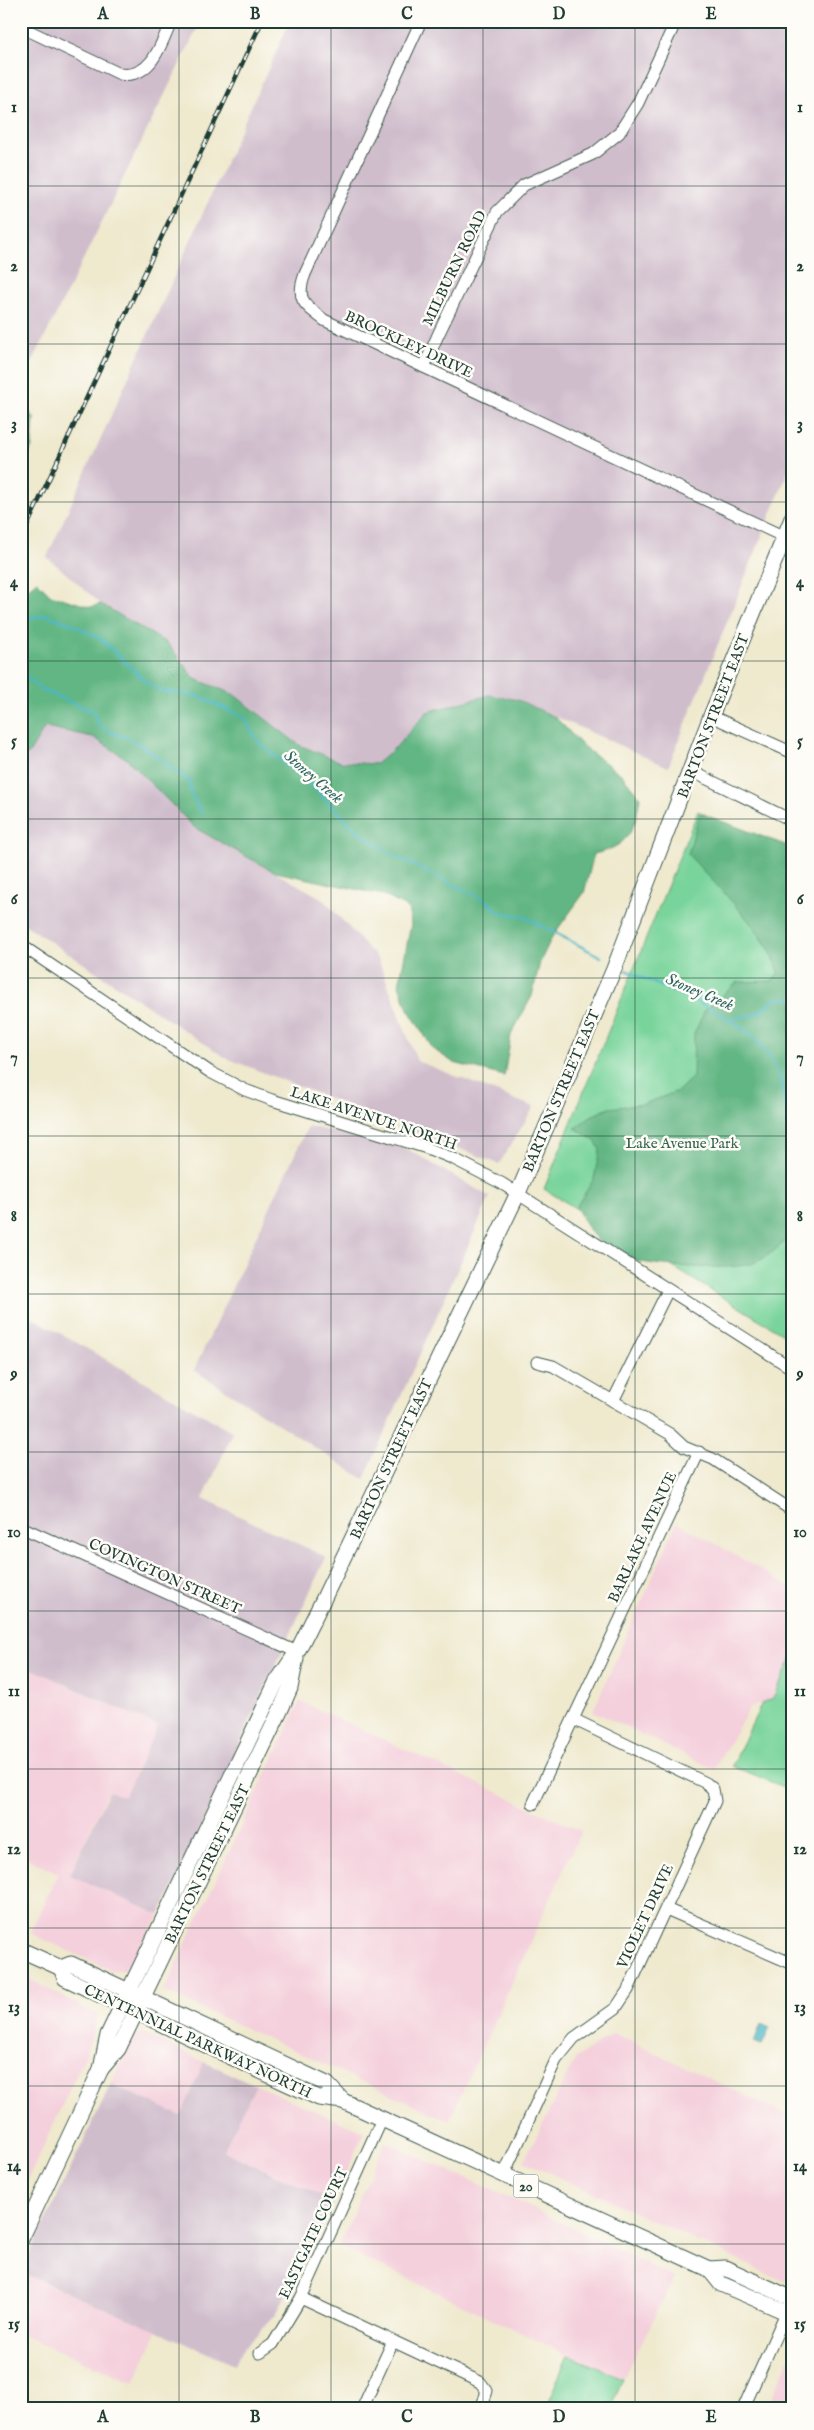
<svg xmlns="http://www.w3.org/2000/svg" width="814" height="2430" font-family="'IM FELL English',serif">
<rect width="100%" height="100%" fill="#fdfcf7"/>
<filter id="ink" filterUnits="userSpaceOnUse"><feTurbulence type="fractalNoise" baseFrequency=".02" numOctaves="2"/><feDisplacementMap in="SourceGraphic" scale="10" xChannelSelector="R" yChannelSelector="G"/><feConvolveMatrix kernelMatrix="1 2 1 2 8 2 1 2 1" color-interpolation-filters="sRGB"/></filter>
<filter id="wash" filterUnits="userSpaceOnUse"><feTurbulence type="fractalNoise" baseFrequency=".0096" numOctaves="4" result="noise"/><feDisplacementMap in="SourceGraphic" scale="20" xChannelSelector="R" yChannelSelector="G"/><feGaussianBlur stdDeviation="1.12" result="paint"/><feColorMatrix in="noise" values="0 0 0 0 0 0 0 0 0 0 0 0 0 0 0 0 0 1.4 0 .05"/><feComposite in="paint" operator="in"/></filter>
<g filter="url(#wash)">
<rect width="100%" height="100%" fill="#efe9ce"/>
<g fill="#f4cfdc">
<path d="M677,1522l116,66v67l-20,43 -24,11 -35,60 -121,-58z"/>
<path d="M21,1664l137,62 -34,71 -16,-6 -38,84 90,40 -35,55 -11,2 -84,-39 28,-60 -37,-17z"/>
<path d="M300,1701l281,130 -132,290 -285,-130z"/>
<path d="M21,1975l77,40 -12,39 -65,140z"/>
<path d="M141,2032l63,30 -23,54 -70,-32 23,-48z"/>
<path d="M614,2033l179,85v30l-5,13 5,2v104l-8,15 -261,-121 52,-103z"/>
<path d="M256,2085l108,47 -30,69 -111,-50z"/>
<path d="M385,2142l122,54 168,82 -52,100 -55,-23 -229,-109z"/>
<path d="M21,2272l136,59 -23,52 -113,-49z"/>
<path d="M793,2351v58h-27l25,-54z"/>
</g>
<g fill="#d0bdcc">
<path d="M21,21h180l-172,348h-8z"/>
<path d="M290,21h503v439l-125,307 -150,-67 -121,46 -21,18 -35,-2 -42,-17 -66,-51 -38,-15 -27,-35 -67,-40 -54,-47z"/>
<path d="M45,727l48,10 34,22 68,69 128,71 55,60 39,102 117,46 -35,57 -273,-106 -205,-136v-170l7,3z"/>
<path d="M308,1126l101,24 81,47 -126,282 -170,-109z"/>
<path d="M21,1311l212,121 -30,67 123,58 -166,358 -90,-40 39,-84 15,6 34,-71 -137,-62z"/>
<path d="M204,2062l52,23 -33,66 111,50 -58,113 -35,37 -6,14 -214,-93 90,-188 70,32z"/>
</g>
<g fill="#79d49b" stroke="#4c8868">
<path d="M698,811l95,47v482l-249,-151z"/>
<path d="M793,1655v136l-61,-25 30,-63 11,-5z"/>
<path d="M568,2355l55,23 -13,31h-65z"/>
</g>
<g fill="#62b683" stroke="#407a5c">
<path d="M21,402l13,16 -2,29 -11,24z"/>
<path d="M37,581l14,14 40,12 10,-3 67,40 27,35 38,15 66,51 42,17 35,2 21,-18 30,-34 62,-17 29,5 37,17 30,31 37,27 18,22c-5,34 -11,49 -46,57l-10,39 -32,44 -12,25 -8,34 -21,39 -7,41 -50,-13 -21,-14 -25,-40 -9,-24 12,-61 -3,-16 -25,-13 -107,-23 -9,-4 -72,-40 -68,-69 -34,-22 -48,-10 -17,28 -7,-3v-152l5,-10z"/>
<path d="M700,813l93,35v387c-12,9 -24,22 -37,27 -23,10 -117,5 -139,-7 -21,-10 -30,-29 -41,-48l18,-28 6,-30 -5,-8 -20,-13 16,-12 18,-8 35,-4 34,-13 15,-14 1,-43 11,-24 33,-28 35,-1 6,-8c-8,-37 -65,-89 -91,-119z"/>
</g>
<path fill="#4ab7c6" stroke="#347a7d" d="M761,2024l9,4 -8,17 -8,-3z"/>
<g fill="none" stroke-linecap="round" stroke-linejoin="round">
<g stroke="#4ab7c6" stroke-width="2.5">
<path d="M21,619l25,-4 26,9 29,15 45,43 16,9 36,5 47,22 13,24 56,46 43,43 36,24 92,45 14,12 26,5 76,40"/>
<path d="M21,673l22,17 51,22c1,5 2,11 6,14 10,8 24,9 36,16 18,11 35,27 54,39v10l11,22"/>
<path d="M626,970c50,26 133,46 153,106 5,18 7,38 11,57l3,3"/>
<path d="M731,1019l26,-5 19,-15h17"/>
</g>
</g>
</g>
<g filter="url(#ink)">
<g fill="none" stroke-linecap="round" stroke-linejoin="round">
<g stroke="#3e574b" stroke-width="13">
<g id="minor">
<path d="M421,21l-116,253c-10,26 0,31 19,46l469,221"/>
<path d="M21,27l99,47c31,5 41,-29 51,-53"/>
<path d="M424,367l14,-32 59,-123 27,-27 69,-31 26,-21 19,-30 38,-82"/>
<path d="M711,716l82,37"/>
<path d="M691,771l102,50"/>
<path d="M21,945l189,127 35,18 27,10 155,48 27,11 47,24 292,186"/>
<path d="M537,1362l16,4 117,68 14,13 29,12 80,52"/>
<path d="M613,1401l55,-111"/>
<path d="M21,1527l276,125"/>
<path d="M533,1804l166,-352"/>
<path d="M666,1909l127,55"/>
<path d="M503,2176l53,-116 18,-22 42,-30 12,-18 87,-189 -2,-12 -7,-6 -133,-64"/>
<path d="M301,2298l179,84 7,9 -6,18"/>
<path d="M260,2353l13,-9 28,-46 81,-179"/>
<path d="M362,2409l31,-68"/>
<path d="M743,2409l46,-103"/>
</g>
</g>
<g stroke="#3e574b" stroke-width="17">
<g id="major">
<path d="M21,1950l40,18 10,-4 245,115 11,5 16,17 26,12 340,156 16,-1 68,31"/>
<path d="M61,1968l4,10 219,104 35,16 24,3"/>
<path d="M101,2069l7,-34 168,-352 21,-31 25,-50 196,-409 96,-224 97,-253 82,-200"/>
<path d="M21,2239l80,-170 17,-20 162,-338 10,-23 6,-30"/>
<path d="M709,2269l12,15 72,31"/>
</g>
</g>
<use href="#minor" stroke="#fff" stroke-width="11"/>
<use href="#major" stroke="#fff" stroke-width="15"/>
<g stroke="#1f3d34" stroke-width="4.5">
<path id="rail" d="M21,539l241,-518"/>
</g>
<use href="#rail" stroke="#fdfcf7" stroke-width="2.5" stroke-dasharray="8" stroke-linecap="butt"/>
</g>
</g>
<path fill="none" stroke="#1f3d34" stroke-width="1" stroke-opacity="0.55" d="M179,21v2388M331,21v2388M483,21v2388M635,21v2388M21,186h772M21,344h772M21,502h772M21,661h772M21,819h772M21,978h772M21,1136h772M21,1294h772M21,1452h772M21,1611h772M21,1769h772M21,1928h772M21,2086h772M21,2244h772"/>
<g text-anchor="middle" stroke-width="5" stroke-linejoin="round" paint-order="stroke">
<rect fill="#fdfcf7" stroke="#62766e" stroke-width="1" x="513.5" y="2174.5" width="25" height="23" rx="4"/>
<g font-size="14" font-weight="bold" fill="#1f3d34">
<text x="526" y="2191">20</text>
</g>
<g font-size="15" fill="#1f3d34" stroke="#fdfcf7">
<text transform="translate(454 268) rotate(-64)" y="5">MILBURN ROAD</text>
<text transform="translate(409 344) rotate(25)" y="5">BROCKLEY DRIVE</text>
<text transform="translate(713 716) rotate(-69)" y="5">BARTON STREET EAST</text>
<text transform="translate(561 1091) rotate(-67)" y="5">BARTON STREET EAST</text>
<text transform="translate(374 1118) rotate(18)" y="5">LAKE AVENUE NORTH</text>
<text transform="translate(391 1459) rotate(-65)" y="5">BARTON STREET EAST</text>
<text transform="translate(642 1537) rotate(-65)" y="5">BARLAKE AVENUE</text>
<text transform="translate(165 1576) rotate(24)" y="5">COVINGTON STREET</text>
<text transform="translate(207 1864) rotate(-64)" y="5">BARTON STREET EAST</text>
<text transform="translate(645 1916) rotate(-65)" y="5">VIOLET DRIVE</text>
<text transform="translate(198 2041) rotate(25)" y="5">CENTENNIAL PARKWAY NORTH</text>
<text transform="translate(313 2233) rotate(-65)" y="5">EASTGATE COURT</text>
</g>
<g font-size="15" fill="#36634e" stroke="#fdfcf7">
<text x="682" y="1148">Lake Avenue Park</text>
</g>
<g font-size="16" font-style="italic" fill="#2c6260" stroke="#fdfcf7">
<text transform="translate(314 776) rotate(41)" y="6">Stoney Creek</text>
<text transform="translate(700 991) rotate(23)" y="6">Stoney Creek</text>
</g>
</g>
<rect width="814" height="2430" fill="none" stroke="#fdfcf7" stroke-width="55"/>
<rect x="28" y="28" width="758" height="2374" fill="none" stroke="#1f3d34" stroke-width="2"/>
<g font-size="16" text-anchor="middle" font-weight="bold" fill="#1f3d34">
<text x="103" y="19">A</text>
<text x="255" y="19">B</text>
<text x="407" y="19">C</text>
<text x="559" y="19">D</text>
<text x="711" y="19">E</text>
<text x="14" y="112">1</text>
<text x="800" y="112">1</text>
<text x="14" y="271">2</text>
<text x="800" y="271">2</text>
<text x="14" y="429">3</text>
<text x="800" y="429">3</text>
<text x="14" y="587">4</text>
<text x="800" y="587">4</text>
<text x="14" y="746">5</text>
<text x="800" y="746">5</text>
<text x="14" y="904">6</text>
<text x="800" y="904">6</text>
<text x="14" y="1062">7</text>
<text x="800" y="1062">7</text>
<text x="14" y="1221">8</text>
<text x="800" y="1221">8</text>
<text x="14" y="1379">9</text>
<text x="800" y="1379">9</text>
<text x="14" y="1537">10</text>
<text x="800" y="1537">10</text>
<text x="14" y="1696">11</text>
<text x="800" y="1696">11</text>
<text x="14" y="1854">12</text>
<text x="800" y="1854">12</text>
<text x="14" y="2012">13</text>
<text x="800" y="2012">13</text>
<text x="14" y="2171">14</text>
<text x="800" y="2171">14</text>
<text x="14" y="2329">15</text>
<text x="800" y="2329">15</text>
<text x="103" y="2422">A</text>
<text x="255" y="2422">B</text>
<text x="407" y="2422">C</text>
<text x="559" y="2422">D</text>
<text x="711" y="2422">E</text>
</g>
</svg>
